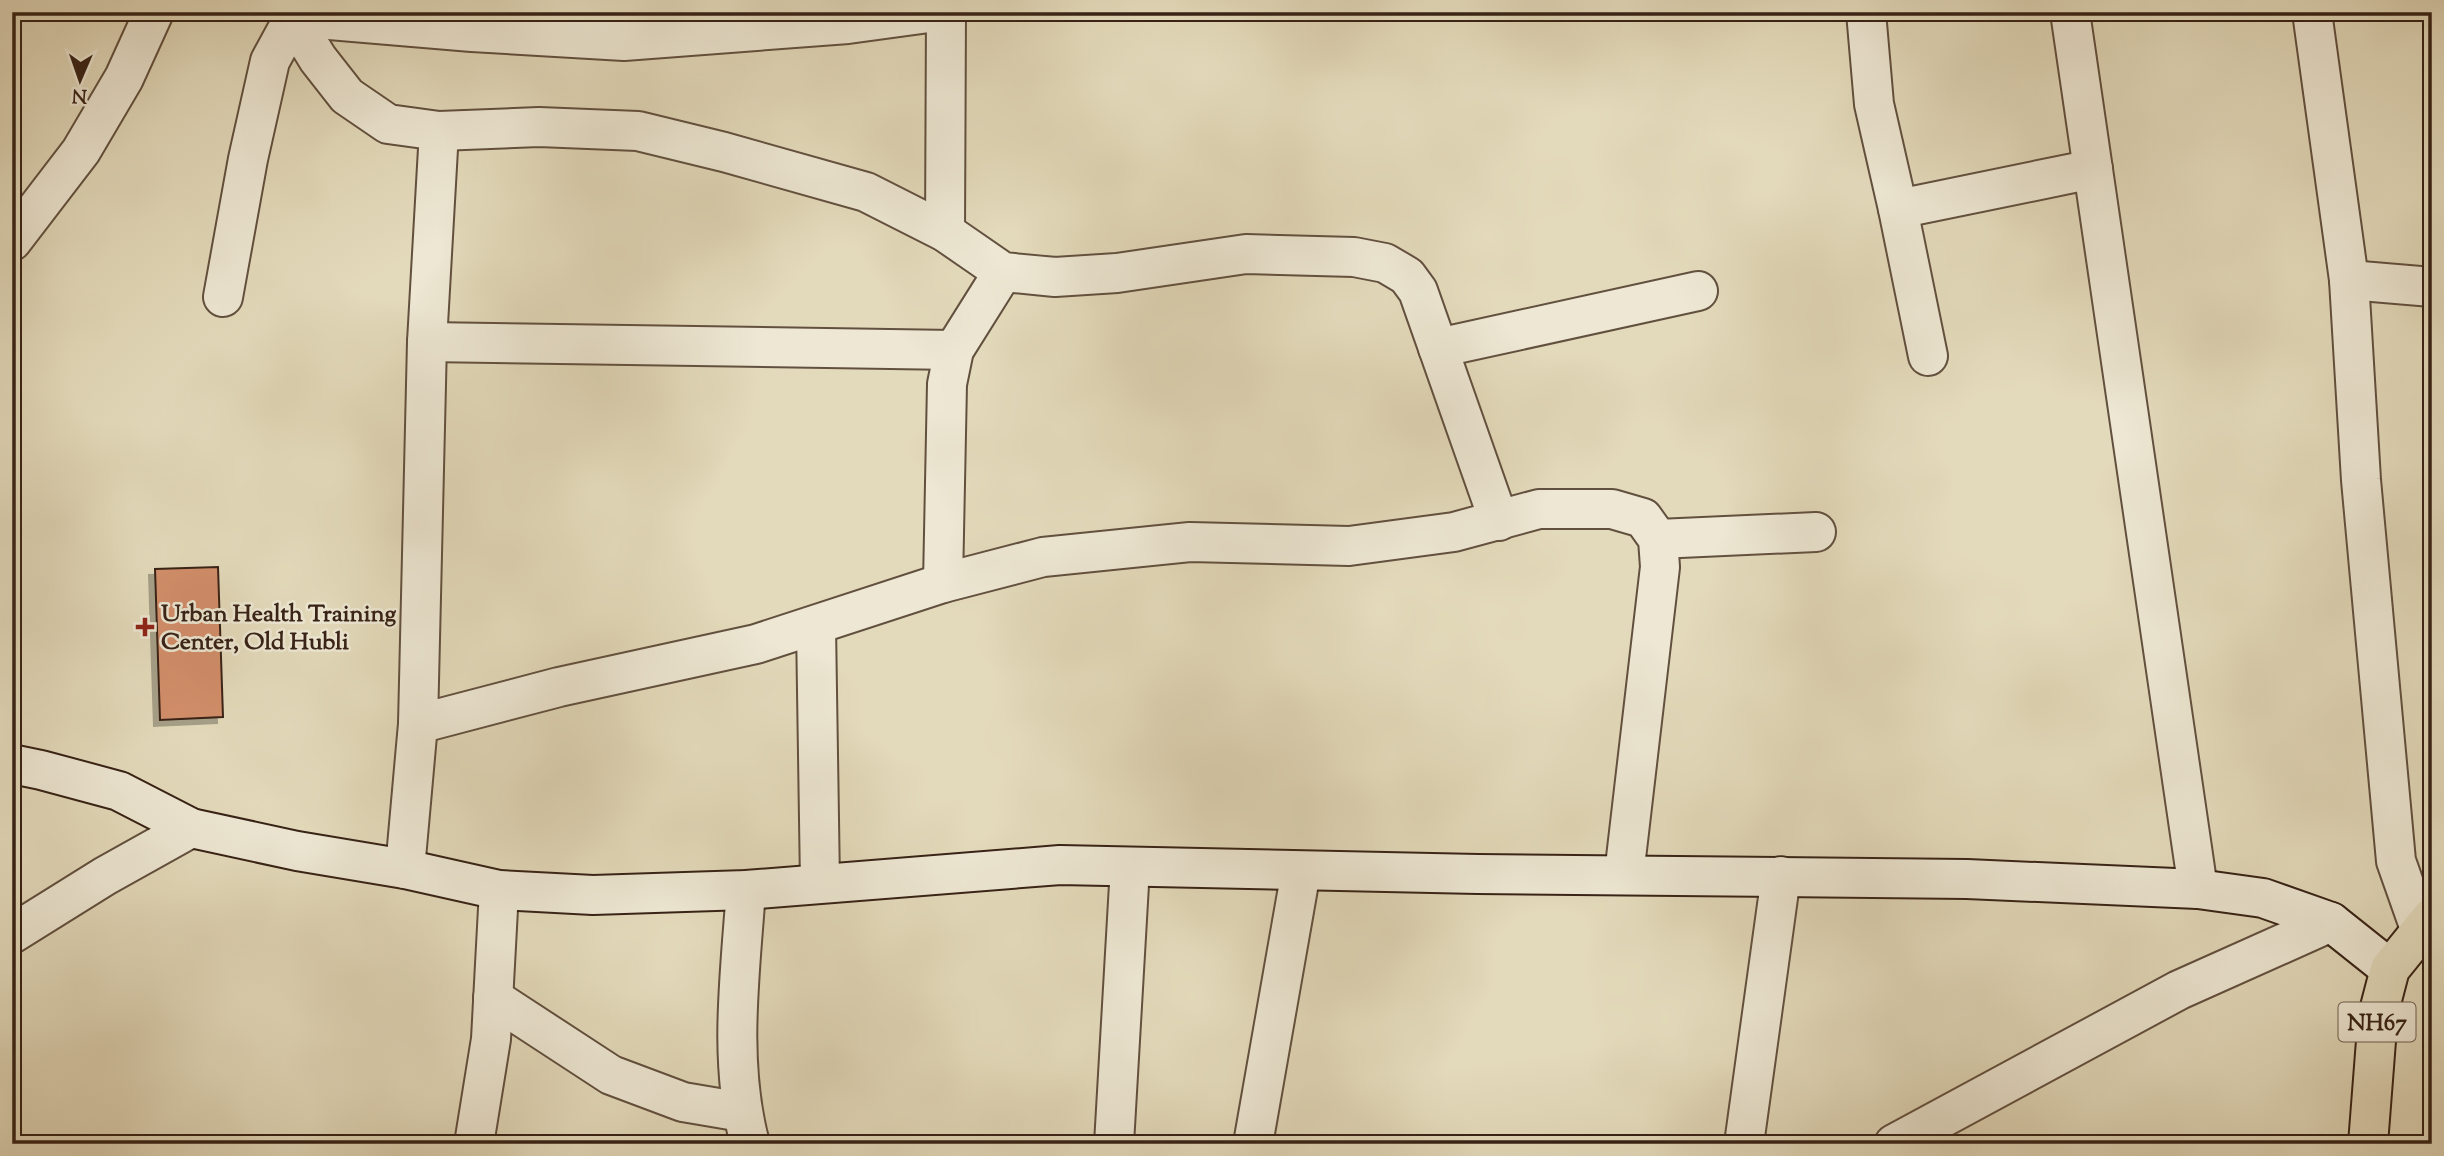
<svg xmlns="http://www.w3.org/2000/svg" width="2444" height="1156" font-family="'Sorts Mill Goudy',serif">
<defs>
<filter id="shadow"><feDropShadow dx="-6" dy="6" stdDeviation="0" flood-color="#0004"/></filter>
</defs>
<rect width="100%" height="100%" fill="#e3dabb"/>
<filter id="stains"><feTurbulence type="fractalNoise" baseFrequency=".00286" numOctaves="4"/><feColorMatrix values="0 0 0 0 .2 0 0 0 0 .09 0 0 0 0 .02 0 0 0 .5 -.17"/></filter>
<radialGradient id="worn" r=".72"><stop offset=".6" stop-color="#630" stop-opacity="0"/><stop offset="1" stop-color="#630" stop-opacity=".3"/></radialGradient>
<path fill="#d28e6b" stroke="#372216" stroke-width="2" filter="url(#shadow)" d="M218,567l5,150 -63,3 -5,-151z"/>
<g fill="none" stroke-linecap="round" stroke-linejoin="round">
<g stroke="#62503f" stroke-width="42">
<g id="street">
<path d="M289,12l29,47 29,37 41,28 51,7 100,-4 99,4 86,21 142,40 79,40 58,40 52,5 62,-4 129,-19 108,3 31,6 22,13 11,15 81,230"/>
<path d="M1866,12l8,92 24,105 30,147"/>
<path d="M2070,12l128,877"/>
<path d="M2312,12l37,268 12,200 35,381 24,68"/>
<path d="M1898,209l195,-40"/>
<path d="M945,232l1,-220"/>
<path d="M12,241l69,-90 43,-73 30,-66"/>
<path d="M2349,280l83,7"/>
<path d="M223,297l25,-138 22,-98 24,-44 178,15 152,9 224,-17 88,-12"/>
<path d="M427,342l527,8"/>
<path d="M1438,348l260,-57"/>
<path d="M1658,539l158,-7"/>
<path d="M943,583l4,-199 7,-34 49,-78"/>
<path d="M816,626l4,257"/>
<path d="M418,724l141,-37 197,-43 187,-61 100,-26 147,-15 159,4 105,-14 85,-23h73l31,9 15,21 2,28 -36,308"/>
<path d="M405,869l13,-145 9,-382 12,-211"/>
<path d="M746,890c-6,85 -18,171 4,254"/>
<path d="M12,934l93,-58 86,-48"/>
<path d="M493,998l118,77 72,27 59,10"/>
<path d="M474,1144l17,-105 8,-149"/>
<path d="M1114,1144l16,-277"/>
<path d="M1253,1144l48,-273"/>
<path d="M1744,1144l37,-268"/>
<path d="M1894,1144l285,-154 152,-68"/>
</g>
</g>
<g stroke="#372216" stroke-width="42">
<path id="secondary" d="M12,764l29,6 78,21 72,37 106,23 108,18 94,21 94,5 153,-5 314,-25 418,9 489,5 231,10 65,9 68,24 59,47"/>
</g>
<g stroke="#372216" stroke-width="42">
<path id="highway" d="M2368,1144l10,-129 12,-46 42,-52"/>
</g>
<use href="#street" stroke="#ede7d3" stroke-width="38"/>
<use href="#secondary" stroke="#ede7d3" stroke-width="38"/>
<use href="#highway" stroke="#e3dabb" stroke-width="38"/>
</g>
<path fill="#8f2418" stroke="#ede7d3" stroke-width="2.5" d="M141.5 616.5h7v7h7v7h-7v7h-7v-7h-7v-7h7z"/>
<g text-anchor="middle" stroke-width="5" stroke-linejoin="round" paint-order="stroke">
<rect fill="#ede7d3" stroke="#6e5d4f" stroke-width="2" x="2338.5" y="1002.5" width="77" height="39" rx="5"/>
<g font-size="23" font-weight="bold" fill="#372216">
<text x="2377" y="1030">NH67</text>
</g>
<g font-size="24" font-weight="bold" fill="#372216" stroke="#ede7d3" text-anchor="start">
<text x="161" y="621">Urban Health Training<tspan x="161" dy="28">Center, Old Hubli</tspan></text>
</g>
</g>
<rect width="2444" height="1156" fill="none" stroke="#e3dabb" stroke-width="42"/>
<rect x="14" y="14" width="2416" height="1128" fill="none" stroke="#372216" stroke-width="3.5"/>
<rect x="21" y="21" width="2402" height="1114" fill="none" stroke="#372216" stroke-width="2"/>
<g transform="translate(80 80) rotate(182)" stroke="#ede7d3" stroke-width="5" paint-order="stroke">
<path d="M0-5L12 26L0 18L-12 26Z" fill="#372216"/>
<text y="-10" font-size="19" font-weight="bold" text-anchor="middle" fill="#372216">N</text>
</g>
<rect width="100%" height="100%" filter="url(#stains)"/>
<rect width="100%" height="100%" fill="url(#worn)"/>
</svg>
